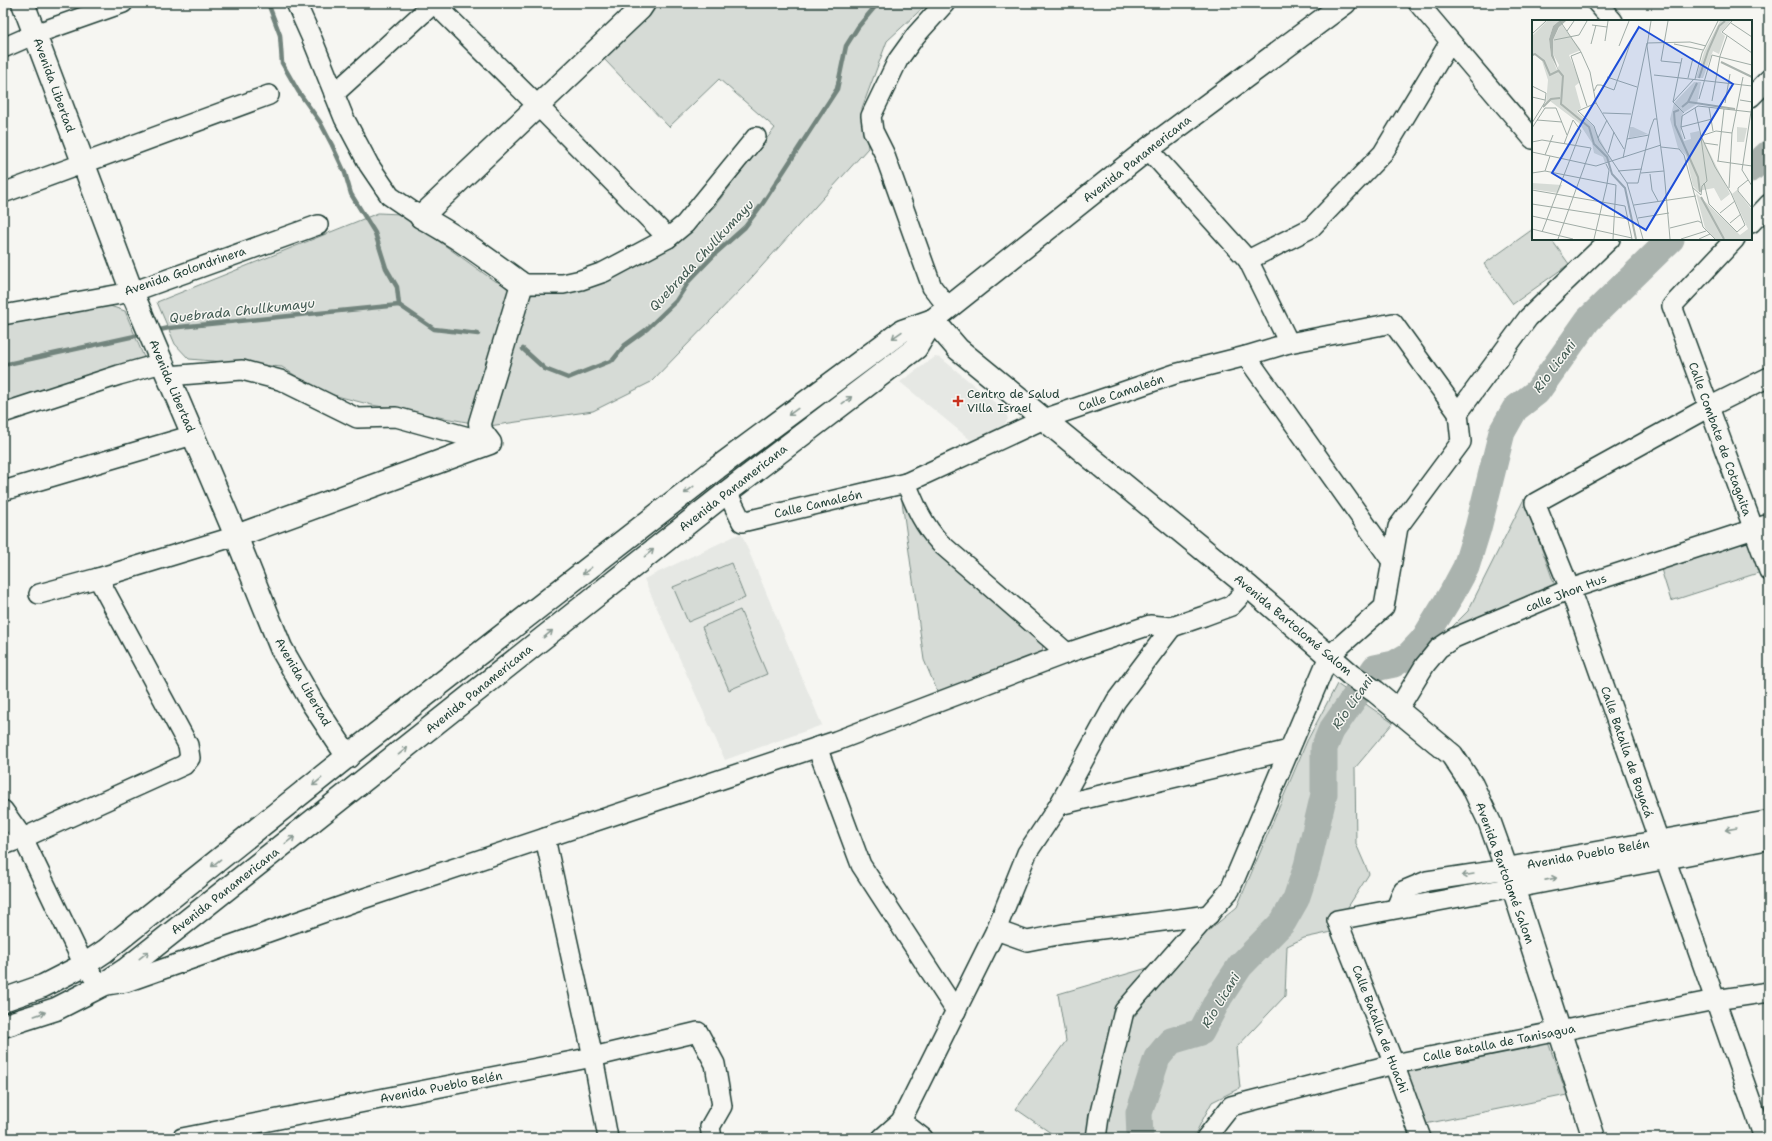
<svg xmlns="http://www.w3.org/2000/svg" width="1772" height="1141" font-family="'Shantell Sans',sans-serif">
<rect width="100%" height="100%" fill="#f6f6f2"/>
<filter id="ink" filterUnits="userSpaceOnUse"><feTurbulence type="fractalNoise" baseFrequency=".025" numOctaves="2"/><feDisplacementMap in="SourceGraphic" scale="8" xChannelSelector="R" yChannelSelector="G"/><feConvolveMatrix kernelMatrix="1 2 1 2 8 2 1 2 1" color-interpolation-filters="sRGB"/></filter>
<g filter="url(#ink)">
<g fill="#e6e8e4">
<path d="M935,357l6,1 64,53 3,8 -8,12 -27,11 -73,-60z"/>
<path d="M741,533l81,192 -97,35 -81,-181z"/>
</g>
<g fill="#d6dbd6" stroke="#7a8c85">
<path d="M654,3h274l-41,38 -25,67 6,40 -124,138 -93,96 -58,29 -104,15 -117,-21 -51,-13 -39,-25 -93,-8 -14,-15 -18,-42 221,-89 23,1 92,66 36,15 21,-1 45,-10 80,-41 39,-36 61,-79 -56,-49 -50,48 -65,-68 38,-40z"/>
<path d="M1533,229v10h18l18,25 -56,40 -29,-40z"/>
<path d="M110,306l15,5 20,49 -142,43v-78z"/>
<path d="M901,494l142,151 -1,7 -104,41 -14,-33z"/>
<path d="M1524,499l31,87 -111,49 24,-24z"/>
<path d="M1750,537l11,35 -90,29 -11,-35z"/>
<path d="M731,563l14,35 -57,24 -15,-35z"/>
<path d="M740,610l27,64 -38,16 -27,-63z"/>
<path d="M1337,684l56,39 -38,45 1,76 13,30 -37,58 -28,6 -17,8 -2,50 -49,52 4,40 -28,14 -19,36h-90l27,-116 60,-76 47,-39 70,-166z"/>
<path d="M1151,967l-36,40 -27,131h-30l-42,-29 50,-68 -8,-47z"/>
<path d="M1548,1042l19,53 -142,29 -19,-55z"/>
</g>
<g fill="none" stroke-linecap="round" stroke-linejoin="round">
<g stroke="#72847d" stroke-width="4.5">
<path d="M268,3l12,32 2,28 16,28 22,31 12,23 13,28 6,21 24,39 11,35 11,19 2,18"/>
<path d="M155,331l14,-3 230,-23 35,24 44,5"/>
<path d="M523,349l22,20 23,9 45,-18 12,-15 22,-16 29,-28 13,-20 28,-29 28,-25 18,-24 74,-114 9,-43 12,-19 20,-24"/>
<path d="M3,365l141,-31"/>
</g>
<g stroke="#aab3ae" stroke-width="27">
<path d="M1751,169l18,-16"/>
<path d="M1140,1138l-1,-25 18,-55 14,-17 30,-9 19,-36 20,-30 43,-44 13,-23 11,-33 17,-72v-46l7,-17 44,-63 19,-4 15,-9 15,-16 27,-44 15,-28 12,-39 24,-96 13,-23 22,-17 51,-72 83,-81"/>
</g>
<g stroke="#1f3d34" stroke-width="22">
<g id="minor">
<path d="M296,3l17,38 31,77 25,47 21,31 31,21"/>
<path d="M434,3l104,103 130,132"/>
<path d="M945,3l-29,32 -18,25 -27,56 2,15 11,22 48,134 16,20"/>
<path d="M1418,3l115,136"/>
<path d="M1597,3l16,18"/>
<path d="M3,48l32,-14 88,-31"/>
<path d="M334,94l100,-91"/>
<path d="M1751,97l18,-18"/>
<path d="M1148,149l100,111 41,83"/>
<path d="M3,193l266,-98"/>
<path d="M1751,223l18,-19"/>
<path d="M1735,239l-63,67 97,265"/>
<path d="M1248,260l63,-32 72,-75 67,-111"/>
<path d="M522,284h41l18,-4 23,-8 64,-34 17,-14 71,-87"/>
<path d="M3,315l129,-23 186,-67"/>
<path d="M1246,356l145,204"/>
<path d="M168,376l74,-6 38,10 77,38 39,-1 94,26"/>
<path d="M3,413l116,-38 43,-12"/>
<path d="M1458,413l70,-95 82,-79"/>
<path d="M906,483c10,24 16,40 34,60l127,110"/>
<path d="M3,491l190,-56"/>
<path d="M727,492l15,30 164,-39 138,-64 131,-45 71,-18 43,-13 104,-20 65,90 3,29 -63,85 -14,80 -55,49 -99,234 -106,121 -25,106 -3,21"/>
<path d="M39,594l59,-16 138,-42"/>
<path d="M1397,711l28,-46 14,-17 15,-10 116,-49 199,-65"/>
<path d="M817,747l44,118 95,146"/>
<path d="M1059,805l230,-55"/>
<path d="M3,810l20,28 61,127 17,21 25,-4 236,-83 474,-158 231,-88 83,-28 22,2 32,-11 27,-10 18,-19"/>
<path d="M545,838l48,219 15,81"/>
<path d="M3,845l20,-7 161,-73 6,-7 -2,-13 -90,-167"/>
<path d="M1396,908l7,-17 24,-10 80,-12"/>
<path d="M996,930l31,11 36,-7 146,-19"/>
<path d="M901,1121l22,17"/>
<path d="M182,1138l411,-81 105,-25 17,32 7,42 -12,21 2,11"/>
<path d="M882,1138l19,-17 95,-191 31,-77 32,-48 57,-104 56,-74"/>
<path d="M1206,1138l25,-32 163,-42 321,-64 54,-8"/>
<path d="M1421,1138l-27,-74 -57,-144 176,-33"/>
<path d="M1764,1138l-194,-549 -35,-86 174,-96 60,-30"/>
</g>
</g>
<g stroke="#1f3d34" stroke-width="25">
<g id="tertiary">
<path d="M933,320l25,29 291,238 102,88 25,17 76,63 20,30 18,38 23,64 81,251"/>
<path d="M236,536l254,-93 -9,-12 -1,-8 42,-139c-33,-24 -65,-48 -101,-67l219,-208 4,-6"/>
<path d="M1507,869l262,-47"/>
<path d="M1513,887l256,-49"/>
</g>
</g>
<g stroke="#1f3d34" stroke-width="25">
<g id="secondary">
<path d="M23,3l109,289 104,244 45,112 32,56 35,53"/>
<path d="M933,320l215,-171 197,-146"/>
</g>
</g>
<g stroke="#1f3d34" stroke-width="25">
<g id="primary">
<path d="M3,1000l40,-14 41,-21 21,-14 248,-199 364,-284 185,-137 31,-11"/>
<path d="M3,1026l53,-17 45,-23 24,-16 602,-478 189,-144 17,-28"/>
</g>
</g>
<use href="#minor" stroke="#f6f6f2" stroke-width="19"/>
<use href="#tertiary" stroke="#f6f6f2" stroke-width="22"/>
<use href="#secondary" stroke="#f6f6f2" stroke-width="22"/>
<use href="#primary" stroke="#f6f6f2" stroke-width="22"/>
</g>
<defs><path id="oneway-shaft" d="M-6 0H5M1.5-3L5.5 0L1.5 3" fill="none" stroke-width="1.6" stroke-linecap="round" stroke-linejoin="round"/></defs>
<g stroke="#8a9a93">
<use href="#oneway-shaft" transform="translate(897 335) rotate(145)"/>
<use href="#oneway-shaft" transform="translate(847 400) rotate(-37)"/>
<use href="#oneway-shaft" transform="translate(793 412) rotate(144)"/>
<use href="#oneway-shaft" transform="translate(689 490) rotate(142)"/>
<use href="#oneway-shaft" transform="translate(649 553) rotate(-39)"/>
<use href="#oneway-shaft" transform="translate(587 571) rotate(141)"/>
<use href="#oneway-shaft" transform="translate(548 634) rotate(-39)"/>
<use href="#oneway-shaft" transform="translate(403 751) rotate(-39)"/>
<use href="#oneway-shaft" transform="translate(317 782) rotate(141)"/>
<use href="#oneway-shaft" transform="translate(1731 829) rotate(170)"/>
<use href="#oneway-shaft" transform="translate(290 840) rotate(-38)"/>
<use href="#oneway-shaft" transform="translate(216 863) rotate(141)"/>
<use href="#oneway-shaft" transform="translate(1468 875) rotate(171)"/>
<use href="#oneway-shaft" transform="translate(1551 879) rotate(-11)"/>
<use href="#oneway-shaft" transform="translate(144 955) rotate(-38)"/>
<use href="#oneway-shaft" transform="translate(40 1014) rotate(-19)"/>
</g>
</g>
<path fill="#c8321e" stroke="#f6f6f2" stroke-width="1.5" d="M956 395h4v4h4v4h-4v4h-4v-4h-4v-4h4z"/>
<g text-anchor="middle" stroke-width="3" stroke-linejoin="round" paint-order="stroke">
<g font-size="12" fill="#1f3d34" stroke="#f6f6f2">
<text transform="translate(54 85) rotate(70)" y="4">Avenida Libertad</text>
<text transform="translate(1137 159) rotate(-38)" y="4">Avenida Panamericana</text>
<text transform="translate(185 271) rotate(-19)" y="4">Avenida Golondrinera</text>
<text transform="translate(172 386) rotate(67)" y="4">Avenida Libertad</text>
<text transform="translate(1121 393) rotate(-19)" y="4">Calle Camaleón</text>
<text transform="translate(1720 439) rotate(70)" y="4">Calle Combate de Cotagaita</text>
<text transform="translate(733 488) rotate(-38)" y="4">Avenida Panamericana</text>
<text transform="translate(818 504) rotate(-13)" y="4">Calle Camaleón</text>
<text transform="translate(1566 593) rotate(-21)" y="4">calle Jhon Hus</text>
<text transform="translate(1293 625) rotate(40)" y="4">Avenida Bartolomé Salom</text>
<text transform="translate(303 682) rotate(60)" y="4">Avenida Libertad</text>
<text transform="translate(479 689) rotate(-39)" y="4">Avenida Panamericana</text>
<text transform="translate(1627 752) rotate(71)" y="4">Calle Batalla de Boyacá</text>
<text transform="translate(1588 854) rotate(-10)" y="4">Avenida Pueblo Belén</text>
<text transform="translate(1505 873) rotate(70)" y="4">Avenida Bartolomé Salom</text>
<text transform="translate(225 891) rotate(-38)" y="4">Avenida Panamericana</text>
<text transform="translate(1380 1029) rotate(69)" y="4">Calle Batalla de Huachi</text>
<text transform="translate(1499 1043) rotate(-11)" y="4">Calle Batalla de Tanisagua</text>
<text transform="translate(441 1087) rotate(-11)" y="4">Avenida Pueblo Belén</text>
</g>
<g font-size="12" fill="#1f3d34" stroke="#f6f6f2" text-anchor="start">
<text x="967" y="398">Centro de Salud<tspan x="967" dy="14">Villa Israel</tspan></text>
</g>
<g font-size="13" font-style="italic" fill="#425a52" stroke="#f6f6f2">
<text transform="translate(701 255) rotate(-47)" y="5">Quebrada Chullkumayu</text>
<text transform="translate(242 310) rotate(-6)" y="5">Quebrada Chullkumayu</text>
<text transform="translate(1554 366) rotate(-53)" y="5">Río Licani</text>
<text transform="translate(1352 702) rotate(-55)" y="5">Río Licani</text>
<text transform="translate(1220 1000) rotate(-59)" y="5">Río Licani</text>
</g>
</g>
<g transform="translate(1532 20)">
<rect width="220" height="220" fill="#f6f6f2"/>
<path d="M15,1h12l-6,5 -4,13 2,17 6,14 2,-5 -6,-11v-14l8,-16 20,26 -12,5 11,27 -5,4 6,22 -4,4 16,14 18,34 -6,3 -2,-6 -9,-4 -2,-10 -13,-20 -29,-22 -4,3 2,-24 -6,-19 -7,-6 -3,1v-20zM188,1h11l-10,11 4,4 -6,18 -6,-3 -10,27h-7l8,-26zM162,62h7l-4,22 -14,9 -2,19 3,9 7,-2 -1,-6 9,-2 31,63 -9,7 -7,-13 -16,3 -5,-5 -7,-31 -8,-7 -8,-29 4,-16zM98,107h3l15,7 -19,4zM205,107l10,1 -3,14h-7zM0,163l30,2 -4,8 -26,-4zM205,170l15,20v29h-37l-10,-11 -9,-35 44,42 8,-6 -16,-35z" fill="#d6dbd6"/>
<path d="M27,1h7l-7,6 -6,13v14l6,18 -8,-16 -2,-17 4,-13z" fill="#aab3ae"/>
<path fill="none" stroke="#aab3ae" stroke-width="2" d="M0,35l3,-1 9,7 6,14 8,-4M189,42l31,15M26,50l5,6 -2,28 28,23 5,17 13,13 5,17 13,14 11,51M167,58l9,-27 11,-25 6,-5M157,82l46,7M11,87l8,-8 9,-1M150,87l6,-5 9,-19M147,90l-5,2 1,13 23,52 2,15M169,177l23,42"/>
<path fill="none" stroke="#a0aca6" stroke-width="1" d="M28,1l21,31 9,20 6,31 28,46M119,1l-4,25 17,125 6,68M136,1l-7,40 20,2M200,1l-10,11 30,21M199,3l21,14M60,5l15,2M35,11l7,-10M0,14l14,-13M22,20l25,-5 8,-14M73,21l3,-20M59,24l5,-19M142,24l29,6M87,26l10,-25M49,32l-10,4 16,50M122,55l98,11M75,57l30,10M156,58l5,-20M163,59l7,-26 16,-32M0,66l14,7 -1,9 -13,21M62,71l3,-6h4l13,5 18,-52M0,77l13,3M167,79l13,-44 40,10M208,80l12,2M180,81l8,-45 7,-20M141,82l9,-44M141,82l21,-23M141,82l11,11M64,83l-18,8 16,15 5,15 28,42 16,56M193,83l5,-29M220,85l-10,65 10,16M177,87l4,24M163,88l6,28 14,31 16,26 14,32 -8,7 -28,-28 -5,-21M71,93l28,1M5,100l25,2M149,107l31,-8M0,108l13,-20h11l11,27M169,116l15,-5 16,2M66,118l9,-18M95,119l22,-4M153,119l-4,-12 1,-11 16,-10 53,6M0,122l10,-2 49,8 -33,91M172,123l14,2M129,127l18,2 5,6 19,72 12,12M0,132l64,14 65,-21M76,133l6,-21M13,135l8,-20M91,138l24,-115 43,-1 16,4M185,141l35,5M186,141l6,-52M13,151l5,-15M86,151l24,-2M0,153l13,-2 71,14 -3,54M109,153l23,-2M118,154l2,16 6,11M216,160l-10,8v3l14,17M95,163h11l12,-53 4,-11h3M160,167l9,8 1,-9 5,-5 -6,-43M197,168l3,-55 11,-56M0,170l93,16 7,33M0,184l97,15M102,185l62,-9M188,193l15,-12M0,196l100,22M106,198l31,-5M198,203l11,-9M138,208l28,-7 4,2M0,209l41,10M10,212l39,-101 -8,-11 -9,24M62,219l13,-55 2,-14 -3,-6M149,219l25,-8M167,219l11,-5"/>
<path fill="#1d4ed8" fill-opacity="0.15" stroke="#1d4ed8" stroke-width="2" d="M107,7l94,57 -87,146 -94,-57z"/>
<rect width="220" height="220" fill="none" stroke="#1f3d34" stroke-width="2"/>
</g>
<rect width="1772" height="1141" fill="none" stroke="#f6f6f2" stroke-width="16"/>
<rect x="8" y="8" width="1756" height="1125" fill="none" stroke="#1f3d34" stroke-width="1.5" filter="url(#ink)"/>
</svg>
